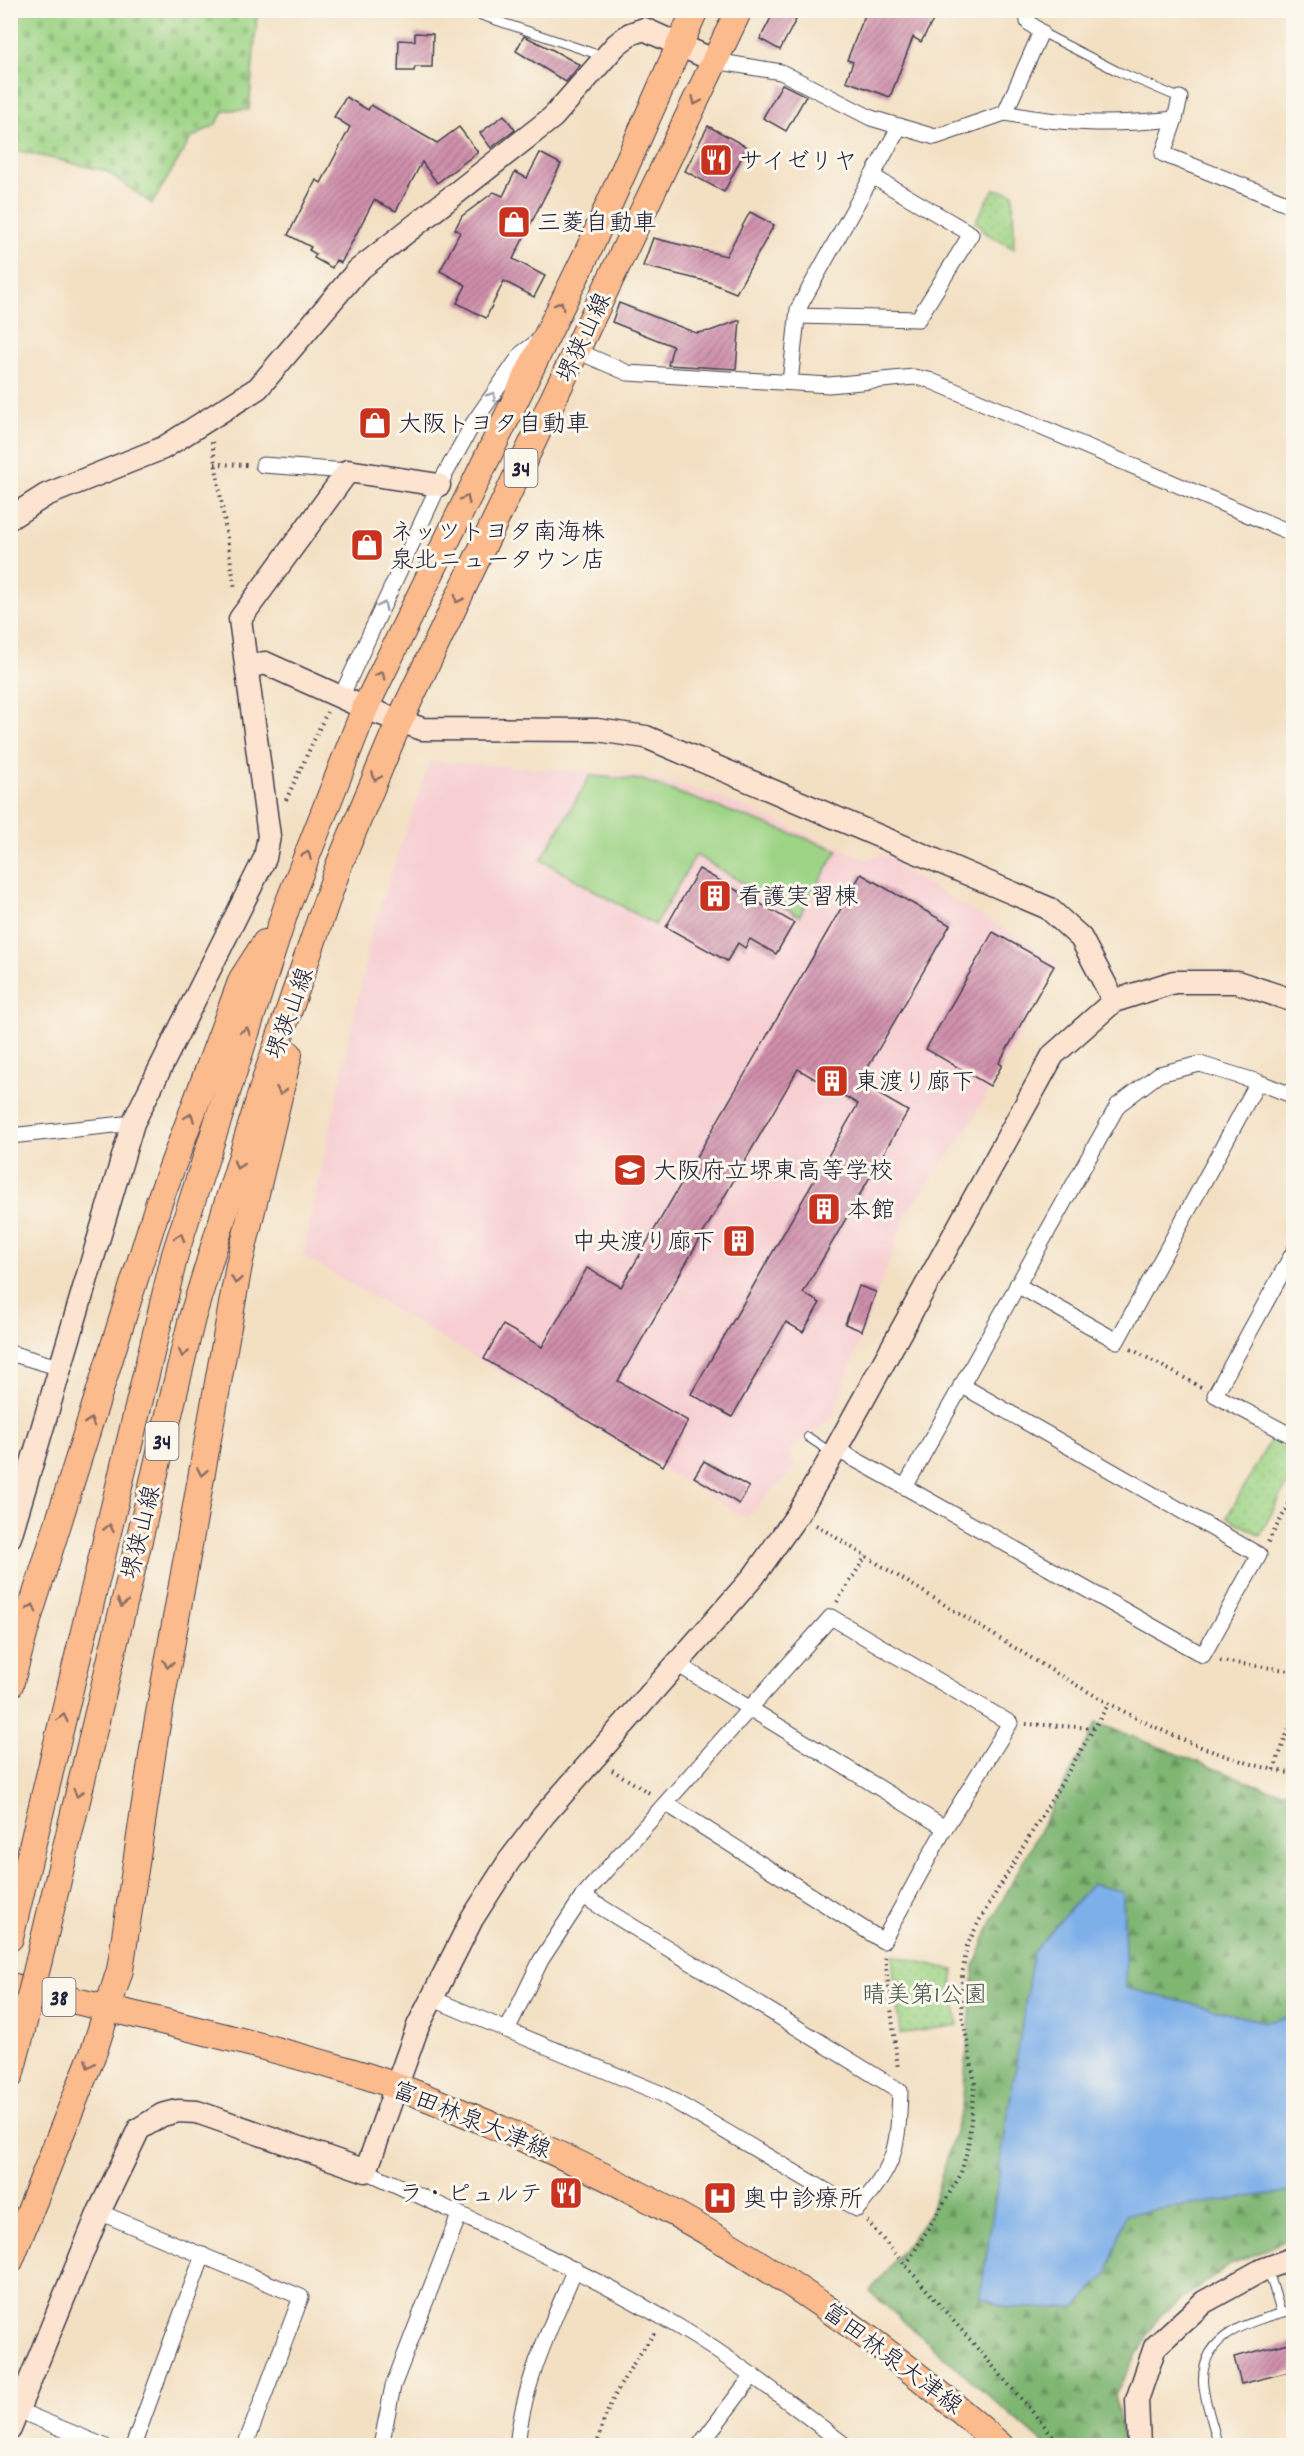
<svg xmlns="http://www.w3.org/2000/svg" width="1304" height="2456" font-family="Dekko,'Klee One',sans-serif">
<defs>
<pattern id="forest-firs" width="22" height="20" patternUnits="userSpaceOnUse" patternTransform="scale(1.5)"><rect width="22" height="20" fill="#7eb672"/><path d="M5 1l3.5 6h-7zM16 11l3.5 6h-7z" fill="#67945f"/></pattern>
<pattern id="cemetery-stones" width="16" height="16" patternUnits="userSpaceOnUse" patternTransform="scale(1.5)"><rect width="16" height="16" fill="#9dd485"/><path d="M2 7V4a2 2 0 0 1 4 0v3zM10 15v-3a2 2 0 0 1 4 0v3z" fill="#87b674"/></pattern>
<pattern id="park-dots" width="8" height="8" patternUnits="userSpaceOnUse" patternTransform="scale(1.5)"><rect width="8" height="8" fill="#9dd485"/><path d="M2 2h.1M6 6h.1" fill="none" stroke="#87b674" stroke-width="1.8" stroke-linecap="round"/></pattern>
<pattern id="building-hatch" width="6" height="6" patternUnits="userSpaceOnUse" patternTransform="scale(1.5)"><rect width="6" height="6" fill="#cf8fab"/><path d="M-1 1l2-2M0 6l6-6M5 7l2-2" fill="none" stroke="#a8748c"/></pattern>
</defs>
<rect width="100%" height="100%" fill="#fbf7ec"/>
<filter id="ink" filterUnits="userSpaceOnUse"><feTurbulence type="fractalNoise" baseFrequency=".0167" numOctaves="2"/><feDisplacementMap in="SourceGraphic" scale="12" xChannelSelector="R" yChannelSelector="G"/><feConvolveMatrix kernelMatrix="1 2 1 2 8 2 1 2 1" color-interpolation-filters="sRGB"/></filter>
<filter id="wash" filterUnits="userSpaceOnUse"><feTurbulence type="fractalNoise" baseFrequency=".008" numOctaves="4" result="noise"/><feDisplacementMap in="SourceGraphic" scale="24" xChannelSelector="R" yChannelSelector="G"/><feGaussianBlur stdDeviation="1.35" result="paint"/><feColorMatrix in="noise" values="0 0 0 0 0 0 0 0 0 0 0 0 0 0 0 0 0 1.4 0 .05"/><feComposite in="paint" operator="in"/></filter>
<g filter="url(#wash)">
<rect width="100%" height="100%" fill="#f3e0c3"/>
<path fill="#f7cfd3" d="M430,761l214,15 75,21 148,62 13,-5 19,7 -2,5 163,96 -91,165 -62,86 -75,205 -44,34 8,15 -50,51 -443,-262 69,-325z"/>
<path fill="#9dd485" stroke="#607b60" stroke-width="1.5" d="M590,776l52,4 196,70 -39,66 -103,-61 -41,70 -114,-65z"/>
<path fill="url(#forest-firs)" stroke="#506c56" stroke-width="1.5" d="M1097,1723l171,66 25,3v445l-63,28 -72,52 -43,77 9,51h-79l-175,-153 60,-78 32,-106 12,-141 19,-49z"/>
<path fill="url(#cemetery-stones)" stroke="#607b60" stroke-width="1.5" d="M11,10h271v1l-25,4 -8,95h-24l-10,15 -24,13 -39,66 -46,-33 -95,-22z"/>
<g fill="url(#park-dots)" stroke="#607b60" stroke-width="1.5">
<path d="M994,189l19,4 1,56 -33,-19 2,-3 -8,-5z"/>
<path d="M1271,1439l22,15v19l-33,62 -33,-18z"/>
<path d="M892,1955l62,15 -2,14 6,41 -58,9z"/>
</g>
<path fill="#7dafe9" stroke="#506892" stroke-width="1.5" d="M1092,1884l31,8 3,96 139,34 28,-6v175l-167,23 -19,60 -32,34h-66l-29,-11 53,-345z"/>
<g id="blocks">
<g fill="url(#building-hatch)">
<path d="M775,10h26l-21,40 -20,-11z"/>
<path d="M867,10h72l-18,32 -8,-5 -23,60 -44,-16 7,-19 -6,-2z"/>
<path d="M415,33l18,1 -1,33h-17l-1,4h-16l1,-31 16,1z"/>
<path d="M524,36l29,14 27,15 -14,17 -50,-31z"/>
<path d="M782,84l24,12 -20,35 -23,-13z"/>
<path d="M346,97l22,13 3,-5 66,38 22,-16 19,25 -41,31 -15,-21 -26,49 -22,-11 -33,63 -5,-3 -4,8 -18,-10 2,-4 -7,-4 2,-3 -23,-12 28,-55 5,3 29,-56 -16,-10z"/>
<path d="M504,115l11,15 -24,18 -11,-15z"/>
<path d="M708,126l39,21 -23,45 -39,-21z"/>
<path d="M540,153l21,11 -48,95 32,17 -11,21 -30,-16 -18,37 -29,-15 9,-18 -26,-14 20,-39 -5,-3 7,-13 32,-24 9,4 12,-24 12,6z"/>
<path d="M750,212l24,13 -38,68 -27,-11 -66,-16 10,-28 73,18z"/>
<path d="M619,303l77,30 14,-2 30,-11 -4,49 -68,-4 5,-19 -61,-24z"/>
<path d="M699,869l95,54 -18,31 -26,-15 -5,9 -7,-5 -11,18 -61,-34z"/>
<path d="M861,874l89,51 -91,158 49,28 -105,182 17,10 -17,29 -17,-10 -54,95 -41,-23 167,-290 -60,-35 -180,312 70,40 -25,45 -179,-107 19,-34 39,22 45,-79 34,19z"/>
<path d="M993,932l61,34 -55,97 3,2 -12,21 -64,-37z"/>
<path d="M859,1286l17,6 -14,39 -17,-7z"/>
<path d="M704,1461l45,26 -10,17 -45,-27z"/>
<path d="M1293,2342v29l-52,13 -7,-27z"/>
</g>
</g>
</g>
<g filter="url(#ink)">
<use href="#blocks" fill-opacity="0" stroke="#413e4f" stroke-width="1.5"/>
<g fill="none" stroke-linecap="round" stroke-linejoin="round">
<g stroke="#413e4f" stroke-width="10">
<g id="lane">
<path d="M465,10l137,46"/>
<path d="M1041,32l76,39 63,27"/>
<path d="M808,1437l24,16"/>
<path d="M1268,2269l13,44"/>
<path d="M1218,2446c-4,-21 -14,-44 -15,-65 -1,-49 52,-61 91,-71"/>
</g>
</g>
<g stroke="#413e4f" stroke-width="17">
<g id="street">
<path d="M715,61l66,11 90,46 64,19 70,-24 36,-81 -13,-10 -1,-12"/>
<path d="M1005,113c59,12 110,12 170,6l5,-21"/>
<path d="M1175,119l-12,35 131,52"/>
<path d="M798,316l120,3 53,-85 -99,-58"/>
<path d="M577,351l51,22 201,12 85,-8 15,3 365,154"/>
<path d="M790,382l8,-73 102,-183"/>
<path d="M263,465l85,6"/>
<path d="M341,697l98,-212 35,-63 48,-69 19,-14"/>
<path d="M10,1136l123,-13"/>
<path d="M1294,1251l-79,144 79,42"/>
<path d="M1017,1285l100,56 141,-259"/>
<path d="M10,1353l51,15"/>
<path d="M836,1449l69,38 213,-382 41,-31 41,-10 58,18 36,14"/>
<path d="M905,1487l298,168 56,-100 -298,-170"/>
<path d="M677,1664l268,164"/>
<path d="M431,1998l76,32 34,-70 42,-64 248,-279 179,106 -65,105 -62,113 -216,-137"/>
<path d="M507,2030l155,64 195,115c39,-44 41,-60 43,-118l-317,-195"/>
<path d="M366,2171c106,49 213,97 313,156 59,35 112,77 167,119"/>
<path d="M99,2212l202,85 -56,149"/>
<path d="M17,2410l87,36"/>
<path d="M133,2446l70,-191"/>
<path d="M381,2446l12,-60 66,-171"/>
<path d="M517,2446c6,-63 34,-120 58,-177"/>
<path d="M699,2446l54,-71"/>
</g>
</g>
<g stroke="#413e4f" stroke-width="25">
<g id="secondary">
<path d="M10,518l36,-23 117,-47 95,-60 99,-117 196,-154 63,-72 14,-11 14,-5 71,32"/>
<path d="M248,667l17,-4 100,45 57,21 175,1 49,7 402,171 33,30 33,63"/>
<path d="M10,1537l123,-414 132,-265 4,-22 -29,-217 108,-148 91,14"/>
<path d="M10,2429l89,-217 40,-83 23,-14 16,-4 19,1 169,59 52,-145 54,-107 37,-58 35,-46 210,-239 44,-62 38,-65 217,-394 61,-54 60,-19h63l57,19"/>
<path d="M1139,2446l-2,-46 18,-53 49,-45 58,-32 32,-12"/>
</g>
</g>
<g stroke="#413e4f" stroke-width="28">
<g id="primary">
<path d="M10,1685l20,-72 129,-411 83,-223 23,-36"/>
<path d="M10,1938l165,-684 111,-345 79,-201 226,-463 104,-235"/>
<path d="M39,1960l153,-642 75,-244 72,-209 60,-143 340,-712"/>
<path d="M10,1986c114,26 229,52 340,85 52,15 102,37 151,58 183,77 352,185 500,317"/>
<path d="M10,2076l12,-46"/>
<path d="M10,2261l84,-210 26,-81 35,-234 84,-471 50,-211"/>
</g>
</g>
<g stroke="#413e4f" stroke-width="4" stroke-dasharray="1.5 4.5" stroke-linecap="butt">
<path d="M212,442l23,147"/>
<path d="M215,464l32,1"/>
<path d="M286,800l41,-88"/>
<path d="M1131,1349l70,38"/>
<path d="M816,1525c62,39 124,77 186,115 93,57 182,113 292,134"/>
<path d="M1268,1542l26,-47"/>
<path d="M837,1602l29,-46"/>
<path d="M1220,1661l74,10"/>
<path d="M1026,1724l70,4"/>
<path d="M612,1770l39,24"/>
<path d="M1274,1770l20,-56"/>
<path d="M885,1957l13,112"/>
<path d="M867,2221l195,225"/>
<path d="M906,2265l54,-89 8,-29 7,-64 -13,-69v-39l5,-29 12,-25 129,-216"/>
<path d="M597,2446c7,-41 35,-81 58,-114"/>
</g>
<use href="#lane" stroke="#fff" stroke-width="8"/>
<use href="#street" stroke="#fff" stroke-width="15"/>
<use href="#secondary" stroke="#fde4d1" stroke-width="22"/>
<use href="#primary" stroke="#fbbb8d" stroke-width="26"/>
<g stroke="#413e4f" stroke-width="28" stroke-linecap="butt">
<path id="primary-bridge" d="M22,2030l17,-70"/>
</g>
<use href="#primary-bridge" stroke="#fbbb8d" stroke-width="26"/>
</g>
<defs><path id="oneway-chevron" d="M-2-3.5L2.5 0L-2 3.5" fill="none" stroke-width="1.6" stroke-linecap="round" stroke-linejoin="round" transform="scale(1.5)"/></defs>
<g stroke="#8e6e64">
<use href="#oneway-chevron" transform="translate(696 101) rotate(115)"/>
<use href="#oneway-chevron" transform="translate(560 305) rotate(-63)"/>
<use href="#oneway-chevron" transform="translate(466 499) rotate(-64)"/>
<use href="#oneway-chevron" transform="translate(458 599) rotate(116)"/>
<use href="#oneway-chevron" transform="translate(381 675) rotate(-64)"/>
<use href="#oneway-chevron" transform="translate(376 777) rotate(113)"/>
<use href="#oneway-chevron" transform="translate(307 855) rotate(-68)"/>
<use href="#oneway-chevron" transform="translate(246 1031) rotate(-72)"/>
<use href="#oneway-chevron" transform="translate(281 1091) rotate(103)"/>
<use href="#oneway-chevron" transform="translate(190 1117) rotate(-69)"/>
<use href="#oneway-chevron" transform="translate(238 1165) rotate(108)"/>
<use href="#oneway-chevron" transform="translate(180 1237) rotate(-73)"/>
<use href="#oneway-chevron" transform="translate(236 1280) rotate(100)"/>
<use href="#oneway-chevron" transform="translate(183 1353) rotate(104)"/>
<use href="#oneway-chevron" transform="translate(90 1422) rotate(-73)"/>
<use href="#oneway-chevron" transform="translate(202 1472) rotate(100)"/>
<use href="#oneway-chevron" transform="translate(109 1528) rotate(-77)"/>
<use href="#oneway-chevron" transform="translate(122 1603) rotate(104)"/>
<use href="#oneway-chevron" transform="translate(32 1608) rotate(-73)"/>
<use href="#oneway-chevron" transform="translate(168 1664) rotate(100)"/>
<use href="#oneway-chevron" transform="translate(63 1718) rotate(-77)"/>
<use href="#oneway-chevron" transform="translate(78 1793) rotate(103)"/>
<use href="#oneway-chevron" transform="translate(89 2064) rotate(112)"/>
</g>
<g stroke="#9c9ca7">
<use href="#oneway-chevron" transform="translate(492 396) rotate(-55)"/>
<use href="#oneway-chevron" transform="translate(383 606) rotate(-65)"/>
</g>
</g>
<defs>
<g id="restaurant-square" transform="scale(1.725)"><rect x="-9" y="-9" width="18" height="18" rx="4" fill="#c8321e" stroke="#fbf7ec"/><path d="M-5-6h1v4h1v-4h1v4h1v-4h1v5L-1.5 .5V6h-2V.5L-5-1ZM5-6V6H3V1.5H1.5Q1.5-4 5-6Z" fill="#fff"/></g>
<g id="shop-square" transform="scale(1.725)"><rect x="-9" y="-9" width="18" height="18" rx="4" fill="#c8321e" stroke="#fbf7ec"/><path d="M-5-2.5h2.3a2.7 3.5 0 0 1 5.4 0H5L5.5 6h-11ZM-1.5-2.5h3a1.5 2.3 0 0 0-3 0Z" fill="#fff"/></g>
<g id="building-square" transform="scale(1.725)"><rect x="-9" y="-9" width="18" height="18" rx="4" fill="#c8321e" stroke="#fbf7ec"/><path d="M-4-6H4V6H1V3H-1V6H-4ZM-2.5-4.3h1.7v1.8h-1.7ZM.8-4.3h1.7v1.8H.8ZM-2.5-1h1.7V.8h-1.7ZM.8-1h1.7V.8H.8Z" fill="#fff"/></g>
<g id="school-square" transform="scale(1.725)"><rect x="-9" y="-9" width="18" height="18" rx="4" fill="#c8321e" stroke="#fbf7ec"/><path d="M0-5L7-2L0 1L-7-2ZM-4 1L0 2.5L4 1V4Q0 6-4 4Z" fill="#fff"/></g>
<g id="hospital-square" transform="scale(1.725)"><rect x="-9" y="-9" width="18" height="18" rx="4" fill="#c8321e" stroke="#fbf7ec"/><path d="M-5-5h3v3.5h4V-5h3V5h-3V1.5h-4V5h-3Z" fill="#fff"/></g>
</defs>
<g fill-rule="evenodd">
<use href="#restaurant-square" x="716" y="160"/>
<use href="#shop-square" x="514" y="222"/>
<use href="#shop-square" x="375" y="423"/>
<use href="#shop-square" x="367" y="545"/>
<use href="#building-square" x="715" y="896"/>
<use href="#building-square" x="832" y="1081"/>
<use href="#school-square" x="630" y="1170"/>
<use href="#building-square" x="824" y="1209"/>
<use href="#building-square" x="739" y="1241"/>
<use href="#restaurant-square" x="566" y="2193"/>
<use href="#hospital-square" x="720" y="2198"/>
</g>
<g text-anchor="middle" stroke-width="6" stroke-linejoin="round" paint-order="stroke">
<g fill="#fbf7ec" stroke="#636270" stroke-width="1.5">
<rect x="504.5" y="449" width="33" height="38" rx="4.5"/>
<rect x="145.5" y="1422" width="33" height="38" rx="4.5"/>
<rect x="42.5" y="1978" width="33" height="38" rx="4.5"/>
</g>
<g font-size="22" font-weight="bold" fill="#22223b">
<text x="521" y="476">34</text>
<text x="162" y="1449">34</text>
<text x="59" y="2005">38</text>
</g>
<g font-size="24" fill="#22223b" stroke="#fbf7ec" text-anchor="start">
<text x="739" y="168">サイゼリヤ</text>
<text x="537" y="230">三菱自動車</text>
<text x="398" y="431">大阪トヨタ自動車</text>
<text x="390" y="539">ネッツトヨタ南海株<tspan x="390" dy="28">泉北ニュータウン店</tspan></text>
<text x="738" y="904">看護実習棟</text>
<text x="855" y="1089">東渡り廊下</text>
<text x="653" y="1178">大阪府立堺東高等学校</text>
<text x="847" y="1217">本館</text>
<text x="716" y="1249" text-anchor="end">中央渡り廊下</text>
<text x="543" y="2201" text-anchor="end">ラ・ピュルテ</text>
<text x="743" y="2206">奥中診療所</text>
</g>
<g font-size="24" fill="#22223b" stroke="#fbf7ec">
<text transform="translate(583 337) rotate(-65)" y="8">堺狭山線</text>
<text transform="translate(289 1013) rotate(-70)" y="8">堺狭山線</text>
<text transform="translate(140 1532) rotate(-76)" y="8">堺狭山線</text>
<text transform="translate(472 2119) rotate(22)" y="8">富田林泉大津線</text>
<text transform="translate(893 2358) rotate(37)" y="8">富田林泉大津線</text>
</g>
<g font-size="24" fill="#475751" stroke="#fbf7ec">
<text x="925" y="2002">晴美第1公園</text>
</g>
</g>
<rect width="1304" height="2456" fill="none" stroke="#fbf7ec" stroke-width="36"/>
</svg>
